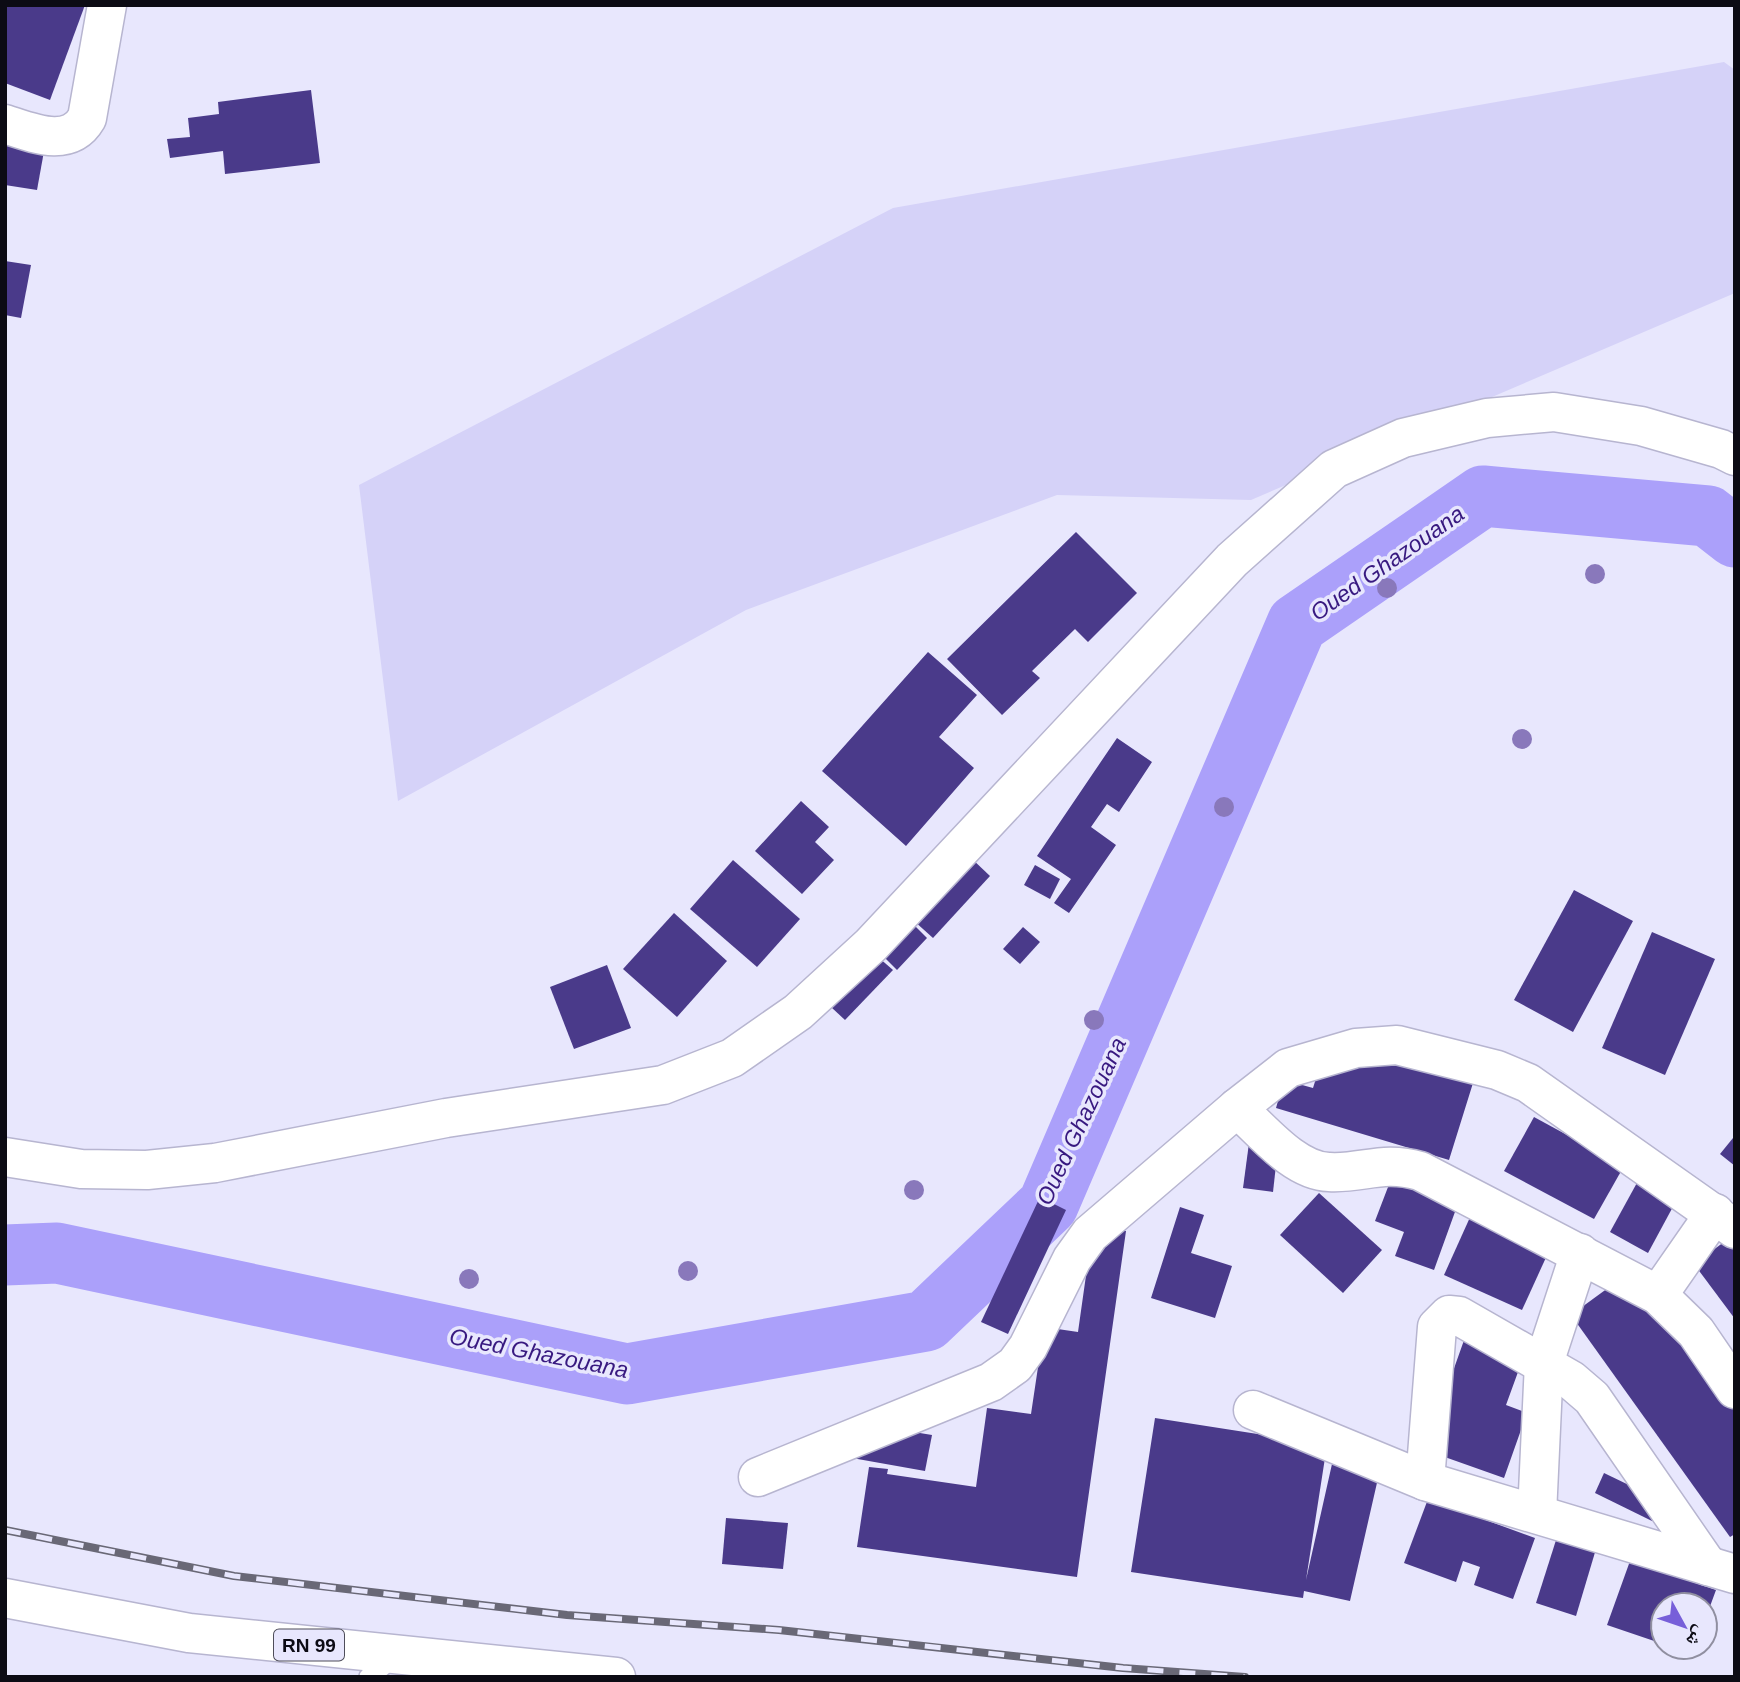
<svg xmlns="http://www.w3.org/2000/svg" width="1740" height="1682" font-family="Helvetica,'Noto Naskh Arabic',sans-serif">
<rect width="100%" height="100%" fill="#e8e7fd"/>
<path fill="#d5d2f8" d="M1724,62l11,8v223l-484,207 -194,-5 -311,115 -348,191 -39,-316 534,-277z"/>
<g fill="none" stroke-linecap="round" stroke-linejoin="round">
<path stroke="#aba0fa" stroke-width="61" d="M5,1255l52,-2 570,121 299,-53 122,-116 249,-581 186,-128 225,20 27,21"/>
</g>
<g fill="#4a3a8a">
<path d="M6,5h79l-35,95 -45,-17z"/>
<path d="M311,90l9,73 -95,11 -2,-23 -53,7 -3,-19 23,-2 -2,-19 31,-4 -1,-12z"/>
<path d="M5,110l45,8 -13,72 -32,-5z"/>
<path d="M5,261l26,4 -10,53 -16,-3z"/>
<path d="M1076,532l61,61 -49,49 -13,-13 -43,42 8,7 -38,37 -55,-56z"/>
<path d="M928,652l49,43 -38,42 35,31 -68,78 -84,-75z"/>
<path d="M1117,738l35,24 -33,50 -12,-8 -16,23 25,18 -47,68 -15,-10 17,-24 -34,-23z"/>
<path d="M801,801l28,26 -14,15 19,18 -32,34 -47,-43z"/>
<path d="M970,857l20,19 -57,62 -20,-18z"/>
<path d="M733,860l67,59 -43,48 -67,-58z"/>
<path d="M1035,865l25,14 -10,20 -26,-14z"/>
<path d="M1574,890l59,31 -60,111 -59,-32z"/>
<path d="M674,913l53,48 -50,56 -54,-48z"/>
<path d="M909,920l18,18 -30,32 -18,-18z"/>
<path d="M1023,927l17,15 -20,22 -17,-15z"/>
<path d="M1652,932l63,27 -50,116 -63,-27z"/>
<path d="M878,957l15,13 -48,50 -14,-13z"/>
<path d="M607,965l24,63 -57,21 -24,-62z"/>
<path d="M1328,1040l145,43 -24,77 -173,-52 8,-28 29,8z"/>
<path d="M1534,1117l90,49 -30,53 -90,-48z"/>
<path d="M1733,1138l2,2v26l-15,-12z"/>
<path d="M1249,1143l29,4 -5,45 -30,-4z"/>
<path d="M1644,1170l38,20 -34,63 -38,-21z"/>
<path d="M1393,1174l67,24 -26,72 -39,-14 9,-24 -29,-11z"/>
<path d="M1319,1193l63,57 -39,43 -63,-58z"/>
<path d="M1040,1197l26,13 -58,124 -27,-12z"/>
<path d="M1476,1204l78,36 -32,70 -78,-35z"/>
<path d="M1180,1207l24,8 -13,38 41,13 -17,52 -64,-20z"/>
<path d="M1093,1226l33,5 -49,346 -220,-30 12,-80 19,2 -1,5 89,13 11,-79 44,6 13,-87 34,5z"/>
<path d="M1735,1234v85l-41,-55z"/>
<path d="M1634,1269l101,140v125l-5,3 -159,-222z"/>
<path d="M1468,1329l58,21 -20,55 21,8 -23,65 -79,-28z"/>
<path d="M1155,1418l172,27 -21,135 26,-116 47,10 -29,127 -46,-10 -1,7 -172,-26z"/>
<path d="M859,1423l73,12 -7,36 -73,-13z"/>
<path d="M1604,1473l58,28 -10,20 -57,-28z"/>
<path d="M1428,1499l107,39 -22,61 -39,-14 6,-18 -17,-6 -7,21 -52,-19z"/>
<path d="M726,1518l62,5 -5,46 -61,-5z"/>
<path d="M1557,1537l39,12 -20,67 -40,-13z"/>
<path d="M1630,1561l86,29 -11,30v-15h-42v39l-56,-19z"/>
</g>
<g fill="none" stroke-linecap="round" stroke-linejoin="round">
<g stroke="#b7b5d0" stroke-width="22">
<path id="service" d="M369,1677l27,-22"/>
</g>
<g stroke="#b7b5d0" stroke-width="41">
<g id="minor">
<path d="M5,124c28,9 64,25 82,-6l20,-113"/>
<path d="M1237,1108c24,21 57,63 92,64 35,2 52,-12 91,-1l238,124 38,37 39,57"/>
<path d="M1658,1295l57,-82"/>
<path d="M1253,1410l172,71 310,93"/>
<path d="M758,1477l233,-95 24,-17 13,-18 44,-88 18,-25 147,-126 51,-40 68,-20 41,-3 100,25 31,13 207,146"/>
<path d="M1425,1481l12,-154 12,-12 10,1 112,64 21,18 116,168"/>
<path d="M1537,1514l7,-151 36,-110"/>
</g>
</g>
<g stroke="#b7b5d0" stroke-width="41">
<path id="secondary" d="M5,1157l76,12 66,1 68,-7 231,-45 217,-33 69,-27 66,-46 73,-67 361,-385 102,-91 69,-31 84,-20 67,-6 87,14 80,23 14,7"/>
</g>
<g stroke="#b7b5d0" stroke-width="41">
<path id="primary" d="M5,1598l184,35 427,44"/>
</g>
<use href="#service" stroke="#fff" stroke-width="19"/>
<use href="#minor" stroke="#fff" stroke-width="38"/>
<use href="#secondary" stroke="#fff" stroke-width="38"/>
<use href="#primary" stroke="#fff" stroke-width="38"/>
<g stroke="#696876" stroke-width="8">
<path id="rail" d="M5,1530l229,46 333,39 212,15 344,38 122,9"/>
</g>
<use href="#rail" stroke="#e8e7fd" stroke-width="5" stroke-dasharray="16" stroke-linecap="butt"/>
</g>
<g fill="#8978bb">
<circle cx="1595" cy="574" r="10"/>
<circle cx="1387" cy="588" r="10"/>
<circle cx="1522" cy="739" r="10"/>
<circle cx="1224" cy="807" r="10"/>
<circle cx="1094" cy="1020" r="10"/>
<circle cx="914" cy="1190" r="10"/>
<circle cx="688" cy="1271" r="10"/>
<circle cx="469" cy="1279" r="10"/>
</g>
<g text-anchor="middle" stroke-width="7" stroke-linejoin="round" paint-order="stroke">
<rect fill="#e8e7fd" stroke="#4e4d5a" stroke-width="2" x="274" y="1629.5" width="70" height="31" rx="5"/>
<g font-size="19" font-weight="bold" fill="#0c0b14">
<text x="309" y="1652">RN 99</text>
</g>
<g font-size="23" font-style="italic" fill="#381980" stroke="#e8e7fd">
<text transform="translate(1387 563) rotate(-35)" y="8">Oued Ghazouana</text>
<text transform="translate(1081 1121) rotate(-65)" y="8">Oued Ghazouana</text>
<text transform="translate(539 1353) rotate(11)" y="8">Oued Ghazouana</text>
</g>
</g>
<rect width="1740" height="1682" fill="none" stroke="#0c0b14" stroke-width="14"/>
<g transform="translate(1684 1626) rotate(130)"><circle r="33" fill="#e8e7fd" stroke="#908fa0" stroke-width="2"/>
<path d="M0-5L12 26L0 18L-12 26Z" fill="#775fd9"/>
<text y="-10" font-size="19" font-weight="bold" text-anchor="middle" fill="#0c0b14">ش</text>
</g>
</svg>
